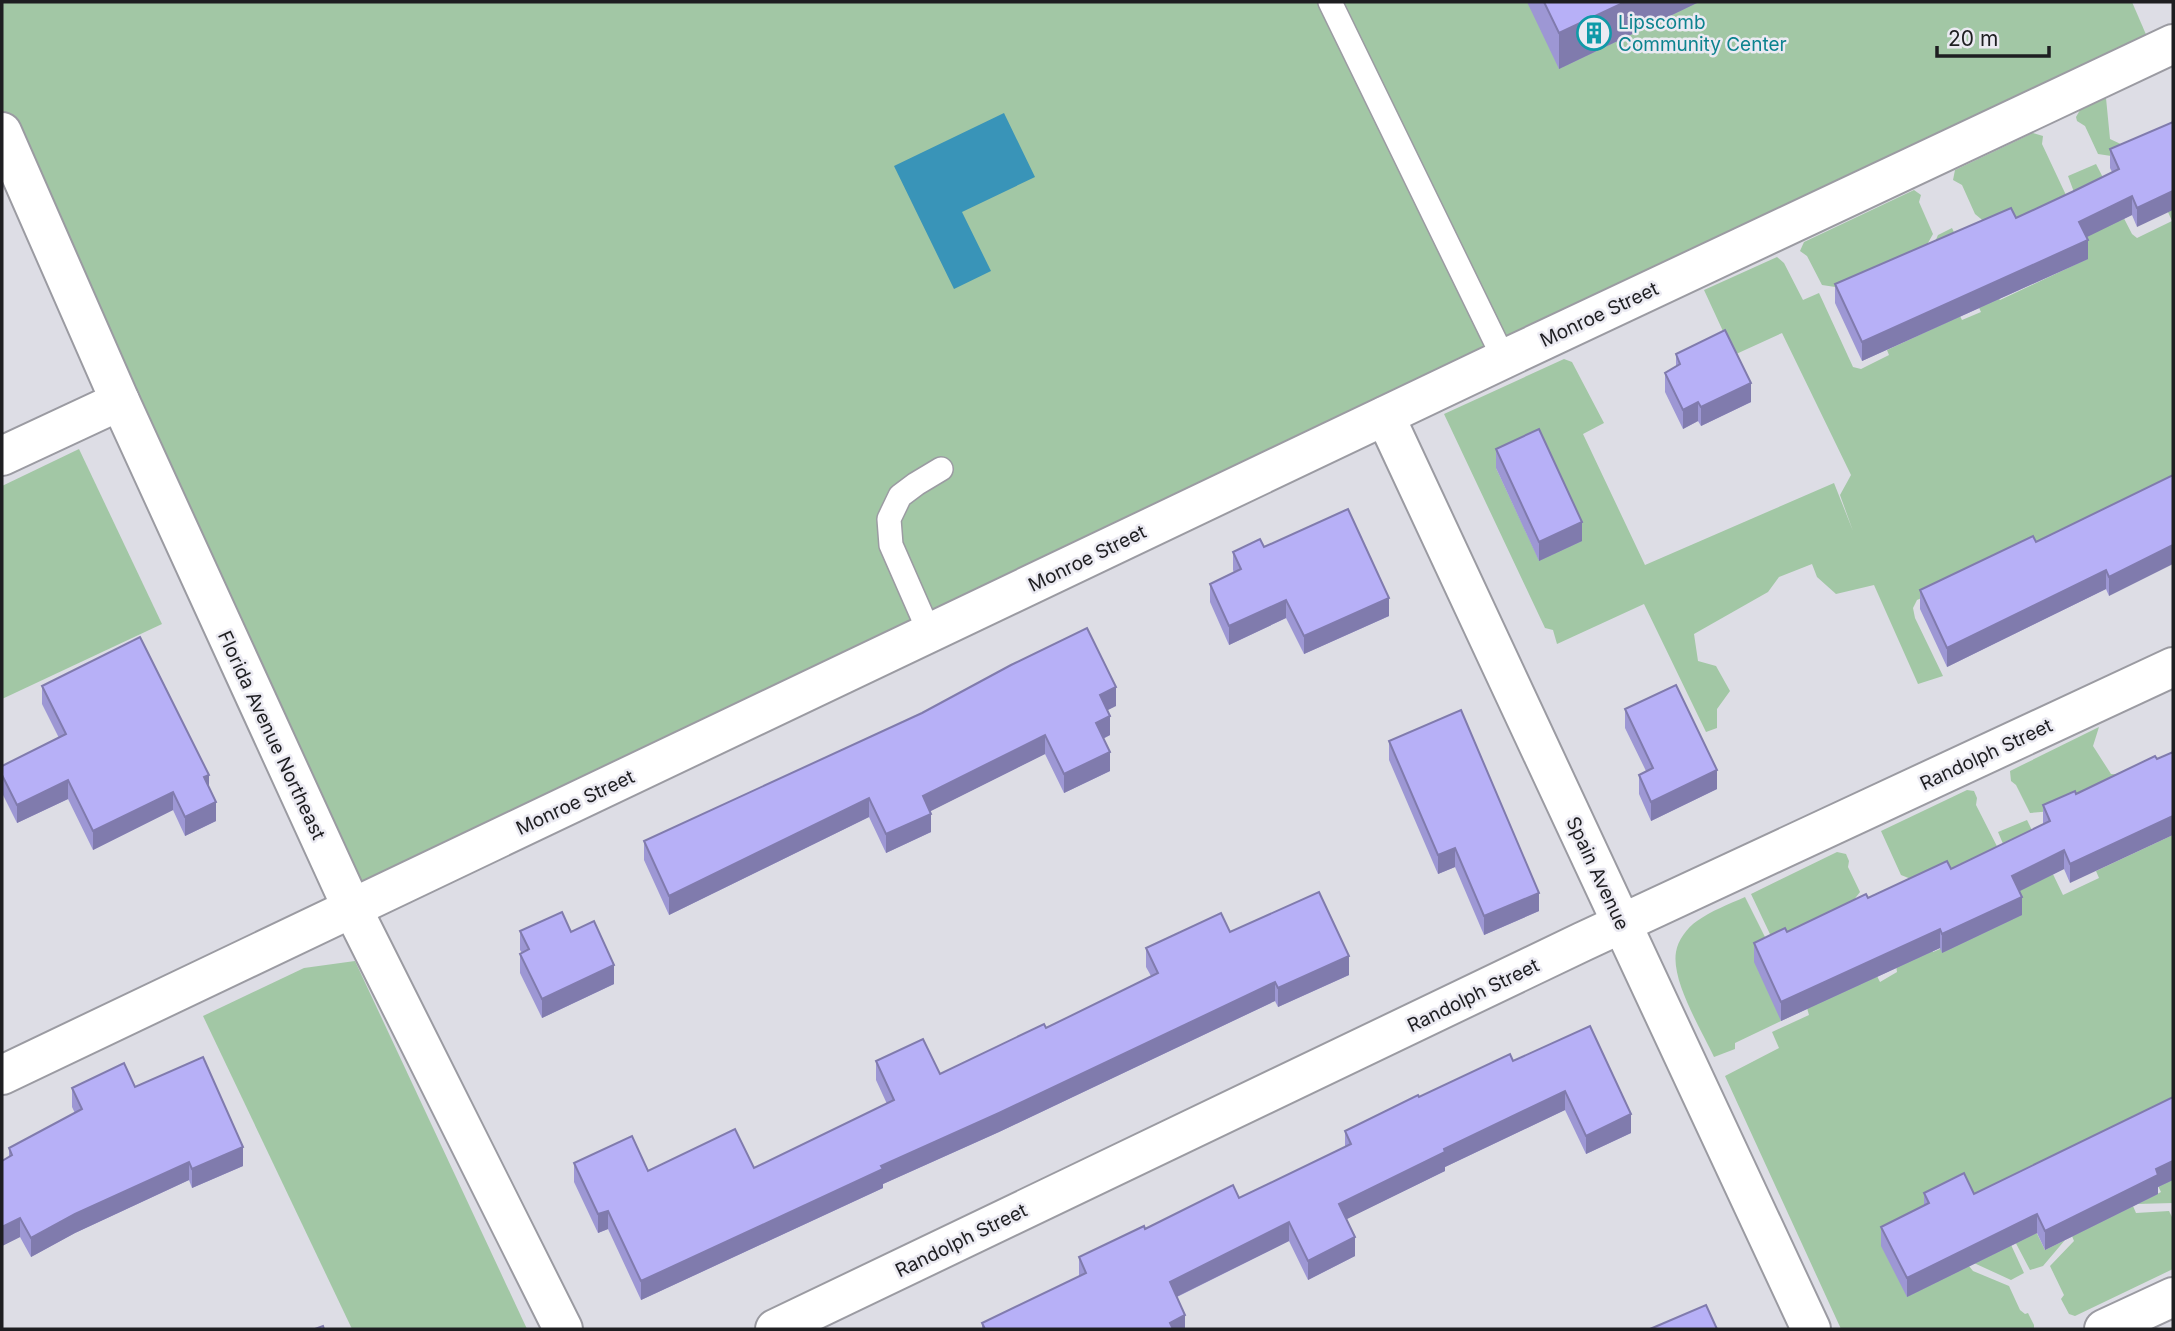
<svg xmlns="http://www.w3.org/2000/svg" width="2175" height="1331" font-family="Inter,sans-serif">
<rect width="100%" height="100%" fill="#dddde5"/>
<g fill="#a2c7a5" fill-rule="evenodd">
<path d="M2,2h2130l22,51 -1802,855 -350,-775z"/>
<path d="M2106,98l4,41 32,15 -11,5 -33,-5 -13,-28 -8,-5 -1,-4 4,-7z"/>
<path d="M2033,133l10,3 -1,8 31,66 -75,23 -23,-19 -13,-29 -9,-5 2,-10z"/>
<path d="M2096,164l36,70 5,4 35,-17 -4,-9 5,-2v277l-256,113 -4,8 2,10 28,58 -25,8 -44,-99 -38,9 -19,-17 -5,-13 -33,13 -11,15 -74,42 4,27 18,5 14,25 -13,18v19l-11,4 -62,-128 -87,40 -4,-14 -8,-2 -101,-214 120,-55 8,3 32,61 -21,11 62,131 189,-82 19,48 -13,-36 11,-20 -69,-142 -48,22 -30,-65 73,-33 7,6 19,37 16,-7 34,74 8,2 28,-14 -2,-5 73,-34 2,4 19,-8 -14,-30 -40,-23 11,-24 14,-7 23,49 15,10 10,13 87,-41 -8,-18 11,-6 -22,-59zM1496,468l86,72 -43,20z"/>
<path d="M1914,190l7,5 -2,7 14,32 -14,25 -57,32 -40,-6 -15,-29 -7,-5 4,-9z"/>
<path d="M79,449l83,175 -160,75v-213z"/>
<path d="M2099,727l-6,19 18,28 20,1 -67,35 -34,3 -14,-28 -5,-4 -1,-10z"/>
<path d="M1967,790l7,1 3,7 -1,7 29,57 -74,25 -30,-12 -20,-44z"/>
<path d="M2027,820l36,75 36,-17 -3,-7 77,-36v295l-204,136 4,5 36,15 11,24 5,4 3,-1 6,12v4h-193l-116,-253 54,-28 -7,-16 37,-17 -2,-7 70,-32 3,6 17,-10 -1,-7 31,-24 6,11 7,-3 70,-89 -12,-28z"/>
<path d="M1837,852l9,2 3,7 -1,6 12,25 -21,27 -61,32 -27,-57z"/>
<path d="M1745,897l28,56 8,68 -46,22v6l-21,8c-12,-26 -43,-76 -38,-105 2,-12 11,-24 21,-31 14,-10 32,-17 48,-24z"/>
<path d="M355,961l172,368h-175l-149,-313 101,-48z"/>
<path d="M2137,1143l36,28v32l-36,1 24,-12z"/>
<path d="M2017,1193l28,57 20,-10 -22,26 -13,4 -20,-38z"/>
<path d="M2133,1206l3,7 33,-2 4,8v50l-98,47 -6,-2 -8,-15 3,-4 -14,-29 24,-25 -2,-5z"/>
<path d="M2006,1234l18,39 -13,7 -37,-17z"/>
</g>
<path fill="#3994b8" d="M1004,113l31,64 -73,35 29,59 -37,18 -60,-123z"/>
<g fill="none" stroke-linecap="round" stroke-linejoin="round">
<g stroke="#9b9ba2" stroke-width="26">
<g id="lane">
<path d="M1330,2l174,357"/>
<path d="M930,634l-39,-89 -2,-26 11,-23 16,-12 25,-15"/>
</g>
</g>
<g stroke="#9b9ba2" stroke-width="42">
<g id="street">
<path d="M2,132l118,269 232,507 211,421"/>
<path d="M1385,416l426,913"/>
<path d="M2,456l118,-55"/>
<path d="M2,1075l1502,-716 669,-315"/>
<path d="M775,1329l807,-387 591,-275"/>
<path d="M2104,1329l69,-32"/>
</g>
</g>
<use href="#lane" stroke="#fff" stroke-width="23"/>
<use href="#street" stroke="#fff" stroke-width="38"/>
</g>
<g fill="#9d97d4">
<path d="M1527,2h172l-140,67z"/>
<path d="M2173,122l-36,105 -5,-12 -46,22 2,22 -226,102 -27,-58v-19l181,-66 58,-27 38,-19 -2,-4v-19z"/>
<path d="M1676,354l75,48 -50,24 -3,-5 -15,8 -18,-37v-19l11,-6z"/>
<path d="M1496,449l86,92 -43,20 -43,-93z"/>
<path d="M2173,475l-64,121 -3,-7 -159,78 -27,-58v-19l116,-48z"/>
<path d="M1264,547l125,69 -85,38 -18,-36 -57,27 -19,-43v-18l24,-11 -1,-3v-18z"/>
<path d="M42,686l167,101 7,34 -31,15 -12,-26 -80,40 -25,-51 -51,24 -15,-30v-27l57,-28 -17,-34z"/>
<path d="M1116,706l-9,4 3,25 -7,4 7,32 -46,22 -19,-39 -115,57 1,21 -45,21 -17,-36 -200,98 -25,-55v-19z"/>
<path d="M1625,709l92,80 -66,32 -12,-27v-19l7,-4 -21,-43z"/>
<path d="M1389,741l150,170 -55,24 -29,-68 -17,7 -49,-114z"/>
<path d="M2075,791l-5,92 -6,-14 -45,22 3,24 -80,38 -2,-5 -159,73 -27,-59v-19l33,-11 81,-34 83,-29 92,-45v-19z"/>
<path d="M520,931l51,1 43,52 -72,34 -22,-45v-19l2,-1 -2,-3z"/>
<path d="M1230,932l119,43 -71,32 -3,-6 -276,131 -116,52v4l-242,112 -33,-71 -10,4 -24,-51v-19l74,8 106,-3 133,-64 -11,-24v-19l64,13 106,-46 105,-52 -5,-9v-19z"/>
<path d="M1590,1026l41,107 -45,21 -21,-44 -120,57v4l-99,48 9,37 -47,24 -19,-39 -112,56 8,32h-203v-6l97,-46v-20l66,-28 94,-31 106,-51v-16l74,-34 94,-36z"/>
<path d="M135,1087l108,79 -51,22 -3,-8 -114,53 -44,24 -11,-20 -18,9v-85l7,-4v-9l66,-35 -3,-6v-19z"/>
<path d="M2173,1089v91l-15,7v7l-113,56 -8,-17 -130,64 -26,-51v-19l43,-21v-13l50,1 199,-96z"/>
</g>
<g fill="#807bad">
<path d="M1625,2h74l-140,67v-36z"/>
<path d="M2173,191v19l-36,17v-19z"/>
<path d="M2132,196v19l-53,26v-19z"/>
<path d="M2088,240v19l-226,102v-19z"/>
<path d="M1751,383v19l-50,24v-19z"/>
<path d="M1698,402v19l-15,8v-19z"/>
<path d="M1582,522v19l-43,20v-19z"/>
<path d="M2173,545v19l-64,32v-19z"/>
<path d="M2106,570v19l-159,78v-19z"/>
<path d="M1389,598v18l-85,38v-18z"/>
<path d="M1286,600v18l-57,27v-19z"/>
<path d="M1116,687v19l-16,8v-19z"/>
<path d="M1110,716v19l-14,7v-19z"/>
<path d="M1045,735v19l-122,61v-19z"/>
<path d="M1110,752v19l-46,22v-19z"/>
<path d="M1717,770v19l-66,32v-19z"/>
<path d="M209,775v19l-5,-17z"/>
<path d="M68,780v19l-51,24v-18z"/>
<path d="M173,792v18l-80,40v-19z"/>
<path d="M869,798v19l-200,98v-19z"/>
<path d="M216,802v19l-31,15v-19z"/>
<path d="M931,814v18l-45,21v-19z"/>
<path d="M2173,816v19l-103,48v-19z"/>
<path d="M1455,848v19l-17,7v-19z"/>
<path d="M2064,850v19l-52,26v-19z"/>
<path d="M1539,893v18l-55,24v-19z"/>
<path d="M2022,897v18l-80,38v-19z"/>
<path d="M1940,929v19l-159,73v-19z"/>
<path d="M1349,956v19l-71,32v-19z"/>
<path d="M614,965v19l-72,34v-19z"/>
<path d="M1275,982v19l-276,131 -116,52v4l-242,112v-19l240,-115z"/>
<path d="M1565,1091v19l-120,57v4l-106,52v-19l105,-55z"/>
<path d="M1631,1114v19l-45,21v-18z"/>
<path d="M243,1147v19l-51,22v-19z"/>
<path d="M2173,1161v19l-15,7v7l-113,56v-19l111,-62z"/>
<path d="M189,1162v18l-114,53 -44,24v-19l44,-24z"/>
<path d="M608,1211v18l-10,4v-19z"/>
<path d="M2037,1214v19l-130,64v-19z"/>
<path d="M20,1218v19l-18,9v-19z"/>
<path d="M1289,1222v19l-119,59v-18z"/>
<path d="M1355,1237v19l-47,24v-19z"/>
<path d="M1185,1315v14h-15v-6z"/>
</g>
<g fill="#b7b0f7" stroke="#807bad" stroke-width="2">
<path d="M1544,2h81l-66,31z"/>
<path d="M2173,122v69l-36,17 -5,-12 -53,26 9,18 -226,102 -27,-58 176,-76 5,10 58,-27 45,-22 -9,-20z"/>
<path d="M1725,330l26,53 -50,24 -3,-5 -15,8 -18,-37 15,-9 -4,-10z"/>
<path d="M1539,429l43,93 -43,20 -43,-93z"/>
<path d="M2173,475v70l-64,32 -3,-7 -159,78 -27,-58 113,-54 3,6z"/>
<path d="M1348,509l41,89 -85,38 -18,-36 -57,26 -19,-42 31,-15 -8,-17 27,-13 4,8z"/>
<path d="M1087,628l29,59 -16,8 10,21 -14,7 14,29 -46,22 -19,-39 -122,61 8,18 -45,20 -17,-36 -200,98 -25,-55 278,-128 89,-48z"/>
<path d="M140,637l69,138 -5,2 12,25 -31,15 -12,-25 -80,39 -25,-51 -51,25 -15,-30v-9l64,-32 -24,-48z"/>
<path d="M1676,685l41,85 -66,32 -12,-27 14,-7 -28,-59z"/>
<path d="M1461,710l78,183 -55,23 -29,-68 -17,7 -49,-114z"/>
<path d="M2173,752v64l-103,48 -6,-14 -52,26 10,21 -80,37 -2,-5 -159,73 -27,-59 31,-15 2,4 79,-38 2,4 79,-37 4,8 99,-48 -7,-16 32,-14 1,3 79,-38 2,3z"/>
<path d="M1319,892l30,64 -71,32 -3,-6 -276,131 -118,53 2,3 -242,112 -33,-70 -10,3 -24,-51 58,-27 16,35 87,-42 19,39 140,-68 -18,-39 47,-22 17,35 104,-50 2,4 112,-55 -12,-25 75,-35 9,19z"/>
<path d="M562,912l9,20 23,-11 20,44 -72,34 -22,-45 9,-5 -9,-18z"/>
<path d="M1590,1026l41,88 -45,22 -21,-45 -121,58 1,3 -106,52 16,33 -47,24 -19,-39 -119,60 15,33 -15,8 3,6h-188l-3,-6 104,-50 -7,-16 65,-31 1,3 88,-44 6,13 112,-54 -6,-13 73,-36 1,2 91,-43 3,7z"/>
<path d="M203,1057l40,90 -51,22 -3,-7 -114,52 -44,24 -11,-20 -18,9v-66l10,-6 -3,-7 73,-39 -10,-21 52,-25 11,24z"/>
<path d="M2173,1097v64l-17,8 2,6 -113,56 -8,-17 -130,64 -26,-51 48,-24 -5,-10 40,-20 10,21z"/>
<path d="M1706,1305l11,24h-67z"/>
<path d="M323,1326l1,3h-9z"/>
</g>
<defs>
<g id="building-ring" transform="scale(1.75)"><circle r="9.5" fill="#ebeaf2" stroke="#0f9aa8" stroke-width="1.5"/><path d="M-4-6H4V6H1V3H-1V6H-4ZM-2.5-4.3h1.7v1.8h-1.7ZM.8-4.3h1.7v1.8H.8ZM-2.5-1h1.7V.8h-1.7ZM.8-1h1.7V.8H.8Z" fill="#0f9aa8"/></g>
</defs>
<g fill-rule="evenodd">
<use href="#building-ring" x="1594" y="33"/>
</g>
<g text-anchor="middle" stroke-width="5" stroke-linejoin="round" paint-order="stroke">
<g font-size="19" fill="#0d838f" stroke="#ebeaf2" text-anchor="start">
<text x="1618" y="29">Lipscomb<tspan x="1618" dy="22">Community Center</tspan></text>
</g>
<g font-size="19" fill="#1e1e21" stroke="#ebeaf2">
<text transform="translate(1599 314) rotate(-25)" y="7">Monroe Street</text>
<text transform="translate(1087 558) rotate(-26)" y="7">Monroe Street</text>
<text transform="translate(272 735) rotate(65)" y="7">Florida Avenue Northeast</text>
<text transform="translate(1986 754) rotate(-25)" y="7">Randolph Street</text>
<text transform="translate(575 802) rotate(-25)" y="7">Monroe Street</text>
<text transform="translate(1598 873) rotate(65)" y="7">Spain Avenue</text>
<text transform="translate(1473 995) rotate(-26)" y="7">Randolph Street</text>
<text transform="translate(961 1240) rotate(-26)" y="7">Randolph Street</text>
</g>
</g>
<rect width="2175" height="1331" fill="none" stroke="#1e1e21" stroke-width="7"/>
<path d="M1937 46v10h112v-10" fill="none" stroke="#1e1e21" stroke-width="3.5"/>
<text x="1948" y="46" font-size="21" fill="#1e1e21" stroke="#ebeaf2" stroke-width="5" paint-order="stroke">20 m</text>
</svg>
